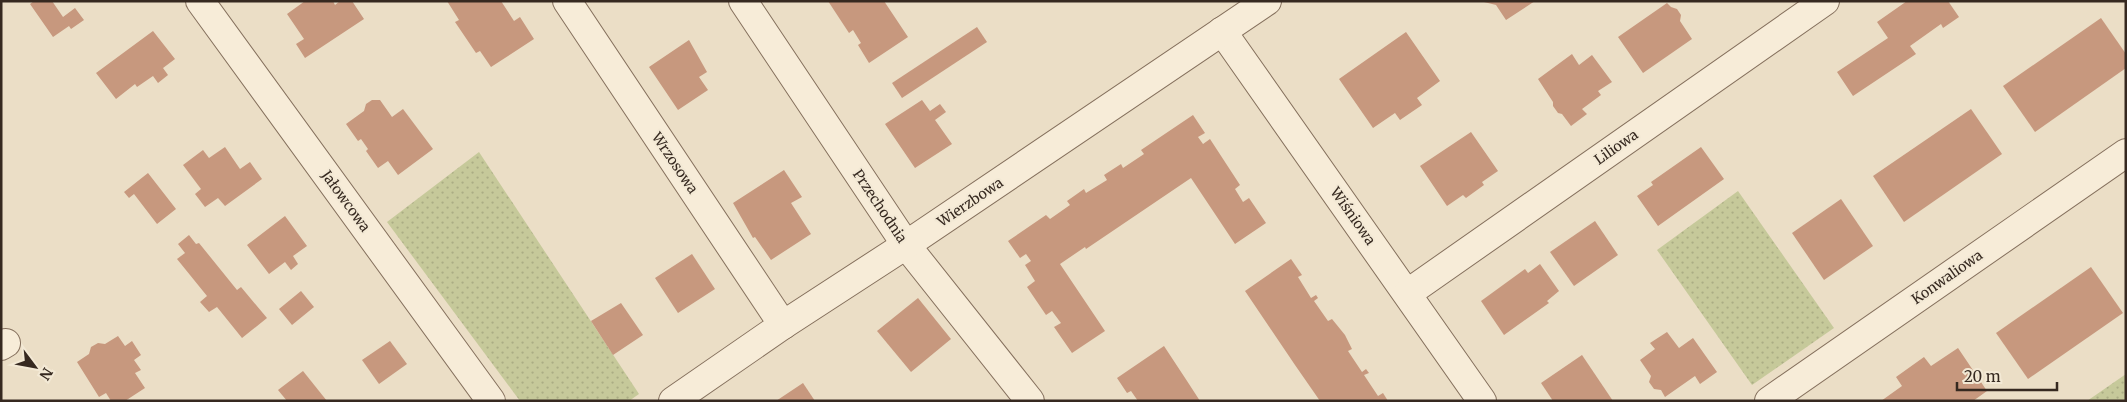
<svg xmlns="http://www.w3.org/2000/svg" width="2127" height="402" font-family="Merriweather,serif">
<defs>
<pattern id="grass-dots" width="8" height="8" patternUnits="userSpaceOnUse" patternTransform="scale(1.25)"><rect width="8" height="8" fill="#c6c99a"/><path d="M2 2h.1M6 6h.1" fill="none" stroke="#abad84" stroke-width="1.8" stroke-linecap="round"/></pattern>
</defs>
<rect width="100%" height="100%" fill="#ebdec6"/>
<g fill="url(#grass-dots)">
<path d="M479,152l160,242 -10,7h-109l-133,-179z"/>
<path d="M1738,191l96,137 -82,57 -95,-135z"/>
<path d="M2126,374v27h-39z"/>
</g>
<g fill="#c7987e">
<path d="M34,1h18l11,16 12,-9 9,12 -13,9 -2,-3 -16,11 -23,-33z"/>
<path d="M305,1h28l2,4 5,-4h12l12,18 -59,39 -9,-14 8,-5 -17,-25z"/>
<path d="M447,1h54l13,20 6,-4 14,22 -43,28 -11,-16 -4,2 -21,-31 4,-2z"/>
<path d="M828,1h56l24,36 -39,26 -11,-18 3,-2 -8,-13 -4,3z"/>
<path d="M1480,1h55l-29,19 -10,-15z"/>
<path d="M1907,1h41l11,16 -16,11 -2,-4 -31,22 6,8 -63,42 -16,-24 51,-34 -11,-16z"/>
<path d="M1667,3l4,4 6,2 4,6 -1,6 12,18 -49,34 -25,-36z"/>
<path d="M2101,18l25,36v14l-91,64 -32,-46z"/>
<path d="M977,27l10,15 -85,56 -10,-15z"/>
<path d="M153,31l22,28 -12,9 5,7 -10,8 -5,-7 -16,11 -2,-3 -19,15 -20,-26z"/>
<path d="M1406,32l34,49 -23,17 5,7 -22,15 -5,-7 -22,15 -34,-49z"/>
<path d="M689,40l18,32 -8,5 9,13 -30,20 -29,-43z"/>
<path d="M1572,54l7,11 13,-10 20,27 -14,9 3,4 -19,14 5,5 -16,12 -9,-12 -4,-1 -5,-7v-4l-15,-23z"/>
<path d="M372,100h8l12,17 11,-8 30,40 -35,26 -10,-14 -10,7 -12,-17 2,-2 -7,-10 -3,2 -12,-17 18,-13 2,-7z"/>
<path d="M922,100l8,11 10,-7 6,8 -11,8 17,24 -37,24 -30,-44z"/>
<path d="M1971,109l31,45 -98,68 -31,-46z"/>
<path d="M1193,115l12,18 -7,4 5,7 7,-5 30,46 -5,4 8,13 6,-4 17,25 -31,21 -44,-66 -105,71 -1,-2 -25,17 45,67 -33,22 -18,-26 7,-4 -9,-12 -6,4 -19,-28 8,-6 -10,-16 6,-4 -5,-7 -6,4 -12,-17 38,-26 4,4 20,-14 -3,-4 17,-12 2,4 21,-13 -3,-5 17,-11 2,4 21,-14 -3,-4z"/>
<path d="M1471,132l27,39 -16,11 2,3 -18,13 -3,-3 -16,11 -27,-40z"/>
<path d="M225,147l15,22 10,-7 12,17 -37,27 -7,-8 -13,9 -10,-13 6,-5 -18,-24 20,-15 6,8z"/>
<path d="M1701,147l23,32 -66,47 -21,-30 16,-11 -2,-3z"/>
<path d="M784,170l18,27 -11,6 20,31 -40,26 -16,-23 -2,1 -20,-35z"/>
<path d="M148,173l28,36 -19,15 -23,-30 -5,4 -5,-6z"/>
<path d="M1841,199l32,47 -49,34 -32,-47z"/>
<path d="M285,216l22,30 -14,10 5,8 -7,6 -6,-8 -16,12 -22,-29z"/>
<path d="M1595,221l23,34 -44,31 -24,-34z"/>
<path d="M189,235l7,9 3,-1 38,47 4,-3 26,31 -25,20 -25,-31 -8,5 -9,-10 7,-6 -30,-37 8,-6 -7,-9z"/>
<path d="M692,254l23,35 -37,24 -23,-35z"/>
<path d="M1291,259l11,16 -4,2 13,21 5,-3 2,3 -4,3 14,20 4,-2 13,16 7,14 -4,2 14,21 4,-3 3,4 -5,2 14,21 5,-3 5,8h-68l-25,-36 -50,-74z"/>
<path d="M1540,264l19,27 -12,10 2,2 -45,32 -23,-34 44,-32 3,4z"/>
<path d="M2091,267l32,46 -95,66 -32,-46z"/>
<path d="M301,291l13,16 -22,18 -13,-16z"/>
<path d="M918,298l33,41 -40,33 -34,-41z"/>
<path d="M621,303l22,32 -30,20 -22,-34z"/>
<path d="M1667,332l12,16 14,-10 24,34 -17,12 -5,-8 -30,21 -4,-7 -7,-1 -5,-7 2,-6 -11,-16 15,-11 -5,-6z"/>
<path d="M118,336l7,10 7,-5 9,14 -7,5 7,10 -6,3 10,15 -20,13h-14l-5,-8 -7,4 -22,-35 12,-8 2,-7 7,-4 7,1z"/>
<path d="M390,341l17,23 -28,20 -17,-24z"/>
<path d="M1164,346l25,38 11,17h-62l-7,-10 -4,2 -10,-15z"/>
<path d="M1958,348l29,43 -14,10h-92l21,-15 -6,-9 28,-20 7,9z"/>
<path d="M1582,355l31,46h-60l-12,-18z"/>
<path d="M303,371l24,30h-40l-9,-11z"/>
<path d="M803,383l12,18h-39z"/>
</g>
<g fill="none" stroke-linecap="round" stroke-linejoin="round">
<g stroke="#85705d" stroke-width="30">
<g id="street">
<path d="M200,1l291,400"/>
<path d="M567,1l216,324"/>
<path d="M743,1l163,244 124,156"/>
<path d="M1222,31l260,370"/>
<path d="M1408,293l417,-292"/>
<path d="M1,346l5,-3"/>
<path d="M673,401l110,-76 123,-80 361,-244"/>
<path d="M1769,401l357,-248"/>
</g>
</g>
<use href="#street" stroke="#f7ecd8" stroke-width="28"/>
</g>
<g text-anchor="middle" stroke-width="4" stroke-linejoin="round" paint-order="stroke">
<g font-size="14" fill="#362920" stroke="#f3e9d5">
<text transform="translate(1616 147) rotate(-35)" y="5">Liliowa</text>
<text transform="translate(675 163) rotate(56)" y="5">Wrzosowa</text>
<text transform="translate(346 201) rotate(54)" y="5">Jałowcowa</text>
<text transform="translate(970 202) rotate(-34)" y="5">Wierzbowa</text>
<text transform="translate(880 206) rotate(56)" y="5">Przechodnia</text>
<text transform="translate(1353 216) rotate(55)" y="5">Wiśniowa</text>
<text transform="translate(1947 277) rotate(-35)" y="5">Konwaliowa</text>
</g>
</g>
<rect width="2127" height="402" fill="none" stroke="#362920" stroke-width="5"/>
<g transform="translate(35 367) rotate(122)" stroke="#f3e9d5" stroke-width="4" paint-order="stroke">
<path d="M0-4L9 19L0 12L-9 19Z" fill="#362920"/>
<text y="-8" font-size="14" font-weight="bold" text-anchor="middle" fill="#362920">N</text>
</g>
<path d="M1957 382v8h100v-8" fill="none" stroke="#362920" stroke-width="2.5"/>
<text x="1964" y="382" font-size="15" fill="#362920" stroke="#f3e9d5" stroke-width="4" paint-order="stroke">20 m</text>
</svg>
